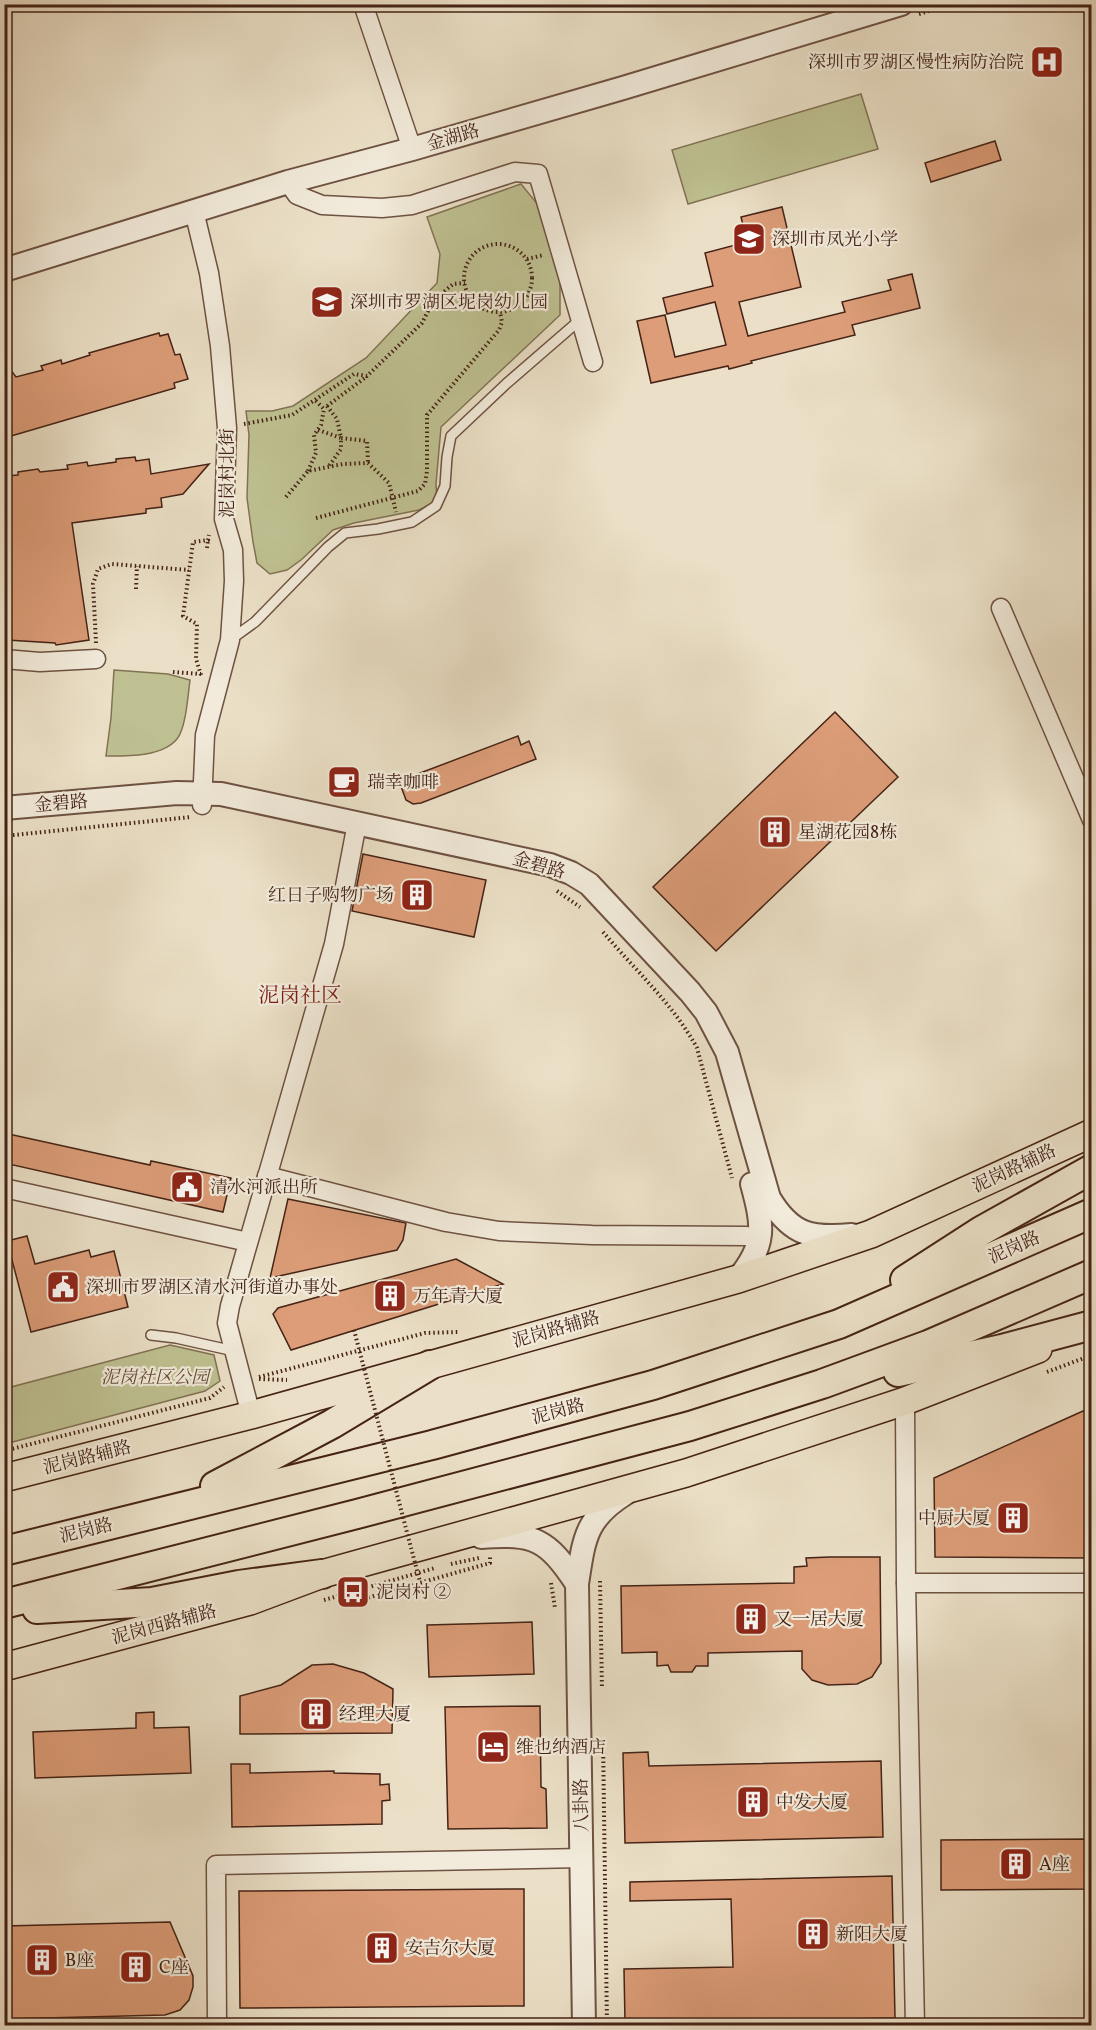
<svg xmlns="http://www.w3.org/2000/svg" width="1096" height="2030" font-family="Vollkorn,'Noto Serif SC',serif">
<rect width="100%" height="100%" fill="#ebe0c7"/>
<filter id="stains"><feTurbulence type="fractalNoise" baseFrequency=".00333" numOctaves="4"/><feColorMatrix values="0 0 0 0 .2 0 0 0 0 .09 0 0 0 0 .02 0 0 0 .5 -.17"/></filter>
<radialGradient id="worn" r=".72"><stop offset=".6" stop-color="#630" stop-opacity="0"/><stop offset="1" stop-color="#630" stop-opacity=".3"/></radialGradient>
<g fill="#bec091" stroke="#827254" stroke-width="1.5">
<path d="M861,94l17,55 -190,55 -16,-54z"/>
<path d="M521,184l18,22 21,72v37l-119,112 -5,57 1,17 -18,9 -65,13 -21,7 -32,30 -14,10 -17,4 -13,-11 -4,-21 -6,-44 2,-63 -3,-24h26l21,-5 73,-48 71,-75 3,-29 -13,-37z"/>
<path d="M114,670l54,4 22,6c-2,15 -4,48 -13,59 -15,18 -50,17 -71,17l5,-38z"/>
<path d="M170,1345l44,10 6,26 -15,10 -200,53v-64l3,-1 3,8z"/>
</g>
<g fill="#dc9d78" stroke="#452316" stroke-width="1.5">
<path d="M995,141l6,19 -70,22 -6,-19z"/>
<path d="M782,207l19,80 -62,15 9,34 97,-24 -3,-10 49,-12 -3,-10 24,-6 8,34 -68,17 3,10 -104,26 1,2 -23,6 -1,-3 -77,17 -14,-62 28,-6 10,42 51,-12 -11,-43 -48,12 -4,-16 50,-12 -8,-33 42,-11 -6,-25z"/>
<path d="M159,333l1,3 8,-2 7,21 5,-1 8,25 -14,4 1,5 -164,48 -1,-4 -6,2v-73l12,16 27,-7 -2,-4 20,-6 1,4 28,-9 -1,-2z"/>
<path d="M135,457l1,4 13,-2 2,15 58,-10 -26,30 -22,4 1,9 -16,2v4l-74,10 17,117 -33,5 -1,-2 -48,-3 -3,-18v-81h6l-6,-41v-4l5,-1 -3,-19 12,-1v-3l20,-3 2,3 28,-3 -1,-4 20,-3 1,4 28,-4v-3z"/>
<path d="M835,712l63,65 -182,174 -63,-64z"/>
<path d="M518,736l3,9 8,-4 7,18 -115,44 -8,1 -7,-4 -7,-19z"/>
<path d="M363,854l123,26 -12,57 -122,-26z"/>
<path d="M4,1133l146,32 1,-4 80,17 -8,34 -219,-49z"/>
<path d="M288,1199l118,24 -3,17 -6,10 -127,28z"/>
<path d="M27,1236l8,28 54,-14 2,7 23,-6 14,56 -97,25 -24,-91z"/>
<path d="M456,1259l47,25 -212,66 -18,-36 5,-6z"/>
<path d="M1092,1407v151l-157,-1 -1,-79z"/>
<path d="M829,1557h51l1,106 -9,14 -15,7 -29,1 -16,-5 -10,-11v-18l-94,2v13h-12l-4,6h-21l-3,-7 -11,1v-14l-35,1 -1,-67 173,-3v-16l13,-1 -1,-8z"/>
<path d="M532,1622l2,52 -105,3 -2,-52z"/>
<path d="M333,1664l31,9 29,16 -1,44 -152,1v-38l41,-11 31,-20z"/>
<path d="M540,1706l1,81 5,2 1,39 -99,1 -3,-122z"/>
<path d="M154,1712v16l35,-1 2,46 -156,5 -2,-46 103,-4v-15z"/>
<path d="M648,1752l1,14 232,-5 2,76 -258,6 -2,-90z"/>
<path d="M231,1764h19v9l84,-2v2l46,1v11l9,-1 1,16 -8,1v23l-150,3z"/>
<path d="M1092,1839v50l-151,1v-50z"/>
<path d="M892,1876l3,142 -270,5 -1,-54 109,-2 -2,-68 -101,2v-19z"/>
<path d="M524,1889v117l-284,2 -1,-117z"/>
<path d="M170,1922l23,54v11l-4,13 -9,10 -15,5 -161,4v-93z"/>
</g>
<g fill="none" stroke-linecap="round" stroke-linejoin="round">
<g stroke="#6e5242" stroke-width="12">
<g id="service">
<path d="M230,640l25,-18 73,-75 17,-14 33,-4 34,-7 24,-16 9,-20 2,-29 4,-21 55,-52 75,-65"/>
<path d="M151,1335l25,3 58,13"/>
</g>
</g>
<g stroke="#6e5242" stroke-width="21">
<g id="minor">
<path d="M363,4l49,145"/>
<path d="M288,182l9,13 25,10 60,3 30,-3 103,-33 23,2 55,188"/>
<path d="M194,211l15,62 11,73 7,82 -3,91 9,31 1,31 -4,59 -25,95 -3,70"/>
<path d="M1001,608l91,212"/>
<path d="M4,659l36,3 56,-3"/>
<path d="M267,1176l179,46 53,9 93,4 155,1"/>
<path d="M4,1188l244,54"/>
<path d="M905,1401l1,182 9,443"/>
<path d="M251,1415l-24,-92 3,-17 104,-362 23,-121"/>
<path d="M906,1583h186"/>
<path d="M217,2026l-1,-161 366,-7"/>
</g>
</g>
<g stroke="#6e5242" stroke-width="26">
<g id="tertiary">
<path d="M4,270l284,-88 124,-33 211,-61 278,-84"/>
<path d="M4,808l173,-15 44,1 329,71 21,8 18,11 101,108 16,20 21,40 42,146c22,37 42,41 83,37"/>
<path d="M738,1279c29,-35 25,-54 14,-95"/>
<path d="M481,1537c54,-4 66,2 96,47"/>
<path d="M584,2026l-7,-442c7,-45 8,-66 49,-91"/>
</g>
</g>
<g stroke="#452316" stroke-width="30">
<g id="primary">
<path d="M4,1478l247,-63 487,-136 133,-45 221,-101"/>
<path d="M4,1667l246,-66 72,-27 364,-101 219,-72 133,-52"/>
</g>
</g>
<g stroke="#452316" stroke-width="32">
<g id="trunk">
<path d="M905,1280l76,-49 111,-62"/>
<path d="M898,1372l104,-23 90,-24"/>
<path d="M215,1486l117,-62 98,-59"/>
<path d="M4,1551l428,-106 221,-60 186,-61 253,-111"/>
<path d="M4,1604l353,-90 333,-88 132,-42 106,-39 164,-71"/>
<path d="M37,1609l115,-7 87,-17 83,-11"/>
</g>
</g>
<g stroke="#452316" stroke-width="4" stroke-dasharray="1.5 3" stroke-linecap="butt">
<path d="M919,14l33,-10"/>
<circle cx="498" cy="278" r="34"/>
<path d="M527,259l17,-4"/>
<path d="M327,406l10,13 4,19 26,3 1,22"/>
<path d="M327,406l39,-29"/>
<path d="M244,424l48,-9 62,-41 13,2 55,-53 11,-22 20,-17 12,-1"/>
<path d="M318,430l23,8v11l-12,17"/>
<path d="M308,471l8,-18 -2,-18 7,-10 3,-16 -9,-9"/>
<path d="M286,497l22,-26 35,-7 25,-1 21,20 7,29"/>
<path d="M316,518l102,-27 7,-7 2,-13v-56l72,-85 3,-8 -2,-10"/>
<path d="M207,548l1,-8"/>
<path d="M136,589l1,-23"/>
<path d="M96,643l-3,-59 5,-15 14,-5 77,6"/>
<path d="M173,672l28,2"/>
<path d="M201,675l-5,-16 1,-35 -14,-8 10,-74 15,-2 1,-5"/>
<path d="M4,836l187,-19"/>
<path d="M557,891l23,16"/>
<path d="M603,932c32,38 71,73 94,116l35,130"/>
<path d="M1047,1372l45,-17"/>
<path d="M259,1377l166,-44 34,-1"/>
<path d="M259,1379l28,1"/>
<path d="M4,1451l206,-53 14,-11"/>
<path d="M451,1564l28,-6"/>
<path d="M600,1581l2,108"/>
<path d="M551,1583l4,25"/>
<path d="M341,1595l8,8 141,-40v-6"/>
<path d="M324,1600l111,-32"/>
<path d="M603,1739l4,287"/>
</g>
<use href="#service" stroke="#f2ebdb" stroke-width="9"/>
<use href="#minor" stroke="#f2ebdb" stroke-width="18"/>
<use href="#tertiary" stroke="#f2ebdb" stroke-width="22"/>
<use href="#primary" stroke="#ebe0c7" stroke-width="27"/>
<use href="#trunk" stroke="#ebe0c7" stroke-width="28"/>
<path stroke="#452316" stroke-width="4" stroke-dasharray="1.5 3" stroke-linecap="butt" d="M354,1330l66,252"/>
</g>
<defs>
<g id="hospital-square" transform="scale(1.725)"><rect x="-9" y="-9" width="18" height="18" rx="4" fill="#8f2418" stroke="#f2ebdb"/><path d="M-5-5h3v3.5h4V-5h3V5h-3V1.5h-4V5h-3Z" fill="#fff"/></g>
<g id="school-square" transform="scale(1.725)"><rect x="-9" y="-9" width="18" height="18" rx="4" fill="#8f2418" stroke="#f2ebdb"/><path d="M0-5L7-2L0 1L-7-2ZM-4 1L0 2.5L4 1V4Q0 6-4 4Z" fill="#fff"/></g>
<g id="cafe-square" transform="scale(1.725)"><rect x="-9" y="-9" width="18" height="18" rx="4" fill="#8f2418" stroke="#f2ebdb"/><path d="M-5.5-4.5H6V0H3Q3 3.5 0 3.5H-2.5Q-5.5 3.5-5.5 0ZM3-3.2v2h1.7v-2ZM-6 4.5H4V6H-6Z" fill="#fff"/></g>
<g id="building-square" transform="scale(1.725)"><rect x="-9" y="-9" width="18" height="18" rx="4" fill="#8f2418" stroke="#f2ebdb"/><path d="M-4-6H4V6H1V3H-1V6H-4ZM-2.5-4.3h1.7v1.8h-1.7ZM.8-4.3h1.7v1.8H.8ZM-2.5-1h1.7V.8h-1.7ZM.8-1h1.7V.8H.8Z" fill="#fff"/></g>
<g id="civic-square" transform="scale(1.725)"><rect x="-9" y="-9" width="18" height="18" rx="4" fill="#8f2418" stroke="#f2ebdb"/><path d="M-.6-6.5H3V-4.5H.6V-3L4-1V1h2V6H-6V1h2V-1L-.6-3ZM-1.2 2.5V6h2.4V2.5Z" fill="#fff"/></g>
<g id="bus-square" transform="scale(1.725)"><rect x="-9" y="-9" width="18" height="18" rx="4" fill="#8f2418" stroke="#f2ebdb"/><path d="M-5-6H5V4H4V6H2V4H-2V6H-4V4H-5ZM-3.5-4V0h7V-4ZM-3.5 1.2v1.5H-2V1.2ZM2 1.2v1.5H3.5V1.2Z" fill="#fff"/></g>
<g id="hotel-square" transform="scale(1.725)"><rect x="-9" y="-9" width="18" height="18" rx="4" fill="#8f2418" stroke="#f2ebdb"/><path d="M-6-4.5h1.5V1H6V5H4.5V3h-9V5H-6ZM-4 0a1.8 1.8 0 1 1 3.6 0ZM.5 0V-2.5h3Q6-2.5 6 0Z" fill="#fff"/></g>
</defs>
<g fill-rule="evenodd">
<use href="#hospital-square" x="1047" y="62"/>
<use href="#school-square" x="749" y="239"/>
<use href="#school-square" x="327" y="302"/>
<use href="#cafe-square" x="344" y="782"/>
<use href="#building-square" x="775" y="832"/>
<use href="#building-square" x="417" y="895"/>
<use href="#civic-square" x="187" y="1187"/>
<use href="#civic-square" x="63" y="1287"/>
<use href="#building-square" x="390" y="1296"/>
<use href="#building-square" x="1013" y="1518"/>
<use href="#bus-square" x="353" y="1592"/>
<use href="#building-square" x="751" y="1619"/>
<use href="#building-square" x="316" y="1714"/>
<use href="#hotel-square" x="493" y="1747"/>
<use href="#building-square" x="753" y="1802"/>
<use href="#building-square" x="1016" y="1864"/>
<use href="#building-square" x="813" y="1934"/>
<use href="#building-square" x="382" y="1948"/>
<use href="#building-square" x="42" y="1960"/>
<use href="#building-square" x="136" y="1967"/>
</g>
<g text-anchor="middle" stroke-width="4.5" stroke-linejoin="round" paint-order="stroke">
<g font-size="18" fill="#452316" stroke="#f2ebdb" text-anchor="start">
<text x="1024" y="68" text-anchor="end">深圳市罗湖区慢性病防治院</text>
<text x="772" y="245">深圳市凤光小学</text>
<text x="350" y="308">深圳市罗湖区坭岗幼儿园</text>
<text x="367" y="788">瑞幸咖啡</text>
<text x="798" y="838">星湖花园8栋</text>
<text x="394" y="901" text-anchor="end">红日子购物广场</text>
<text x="210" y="1193">清水河派出所</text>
<text x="86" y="1293">深圳市罗湖区清水河街道办事处</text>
<text x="413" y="1302">万年青大厦</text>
<text x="990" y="1524" text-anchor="end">中厨大厦</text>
<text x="376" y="1598">泥岗村 ②</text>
<text x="774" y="1625">又一居大厦</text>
<text x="339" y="1720">经理大厦</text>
<text x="516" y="1753">维也纳酒店</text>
<text x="776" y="1808">中发大厦</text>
<text x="1039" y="1870">A座</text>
<text x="836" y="1940">新阳大厦</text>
<text x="405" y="1954">安吉尔大厦</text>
<text x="65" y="1966">B座</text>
<text x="159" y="1973">C座</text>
</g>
<g font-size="18" fill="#452316" stroke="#f2ebdb">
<text transform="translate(453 137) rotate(-16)" y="6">金湖路</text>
<text transform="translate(227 473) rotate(-90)" y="6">泥岗村北街</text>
<text transform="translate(61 803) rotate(-5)" y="6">金碧路</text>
<text transform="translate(539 865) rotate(16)" y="6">金碧路</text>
<text transform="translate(1014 1168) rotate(-25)" y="6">泥岗路辅路</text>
<text transform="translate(1014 1247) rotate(-24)" y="6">泥岗路</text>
<text transform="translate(556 1329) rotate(-16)" y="6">泥岗路辅路</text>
<text transform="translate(558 1411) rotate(-15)" y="6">泥岗路</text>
<text transform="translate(87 1457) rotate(-14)" y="6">泥岗路辅路</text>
<text transform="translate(86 1530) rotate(-14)" y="6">泥岗路</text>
<text transform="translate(164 1624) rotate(-15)" y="6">泥岗西路辅路</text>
<text transform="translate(581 1805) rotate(-91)" y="6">八卦路</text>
</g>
<g font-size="18" font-style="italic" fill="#634a35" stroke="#f2ebdb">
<text x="155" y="1383">泥岗社区公园</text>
</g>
<g font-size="21" fill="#7a1f14" stroke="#f2ebdb">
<text x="300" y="1002">泥岗社区</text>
</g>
</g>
<rect width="1096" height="2030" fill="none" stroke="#ebe0c7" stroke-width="24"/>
<rect x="6" y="6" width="1084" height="2018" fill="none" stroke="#452316" stroke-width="3"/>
<rect x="12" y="12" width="1072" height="2006" fill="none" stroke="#452316" stroke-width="1.5"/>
<rect width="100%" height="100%" filter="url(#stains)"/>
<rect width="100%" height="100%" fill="url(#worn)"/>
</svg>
